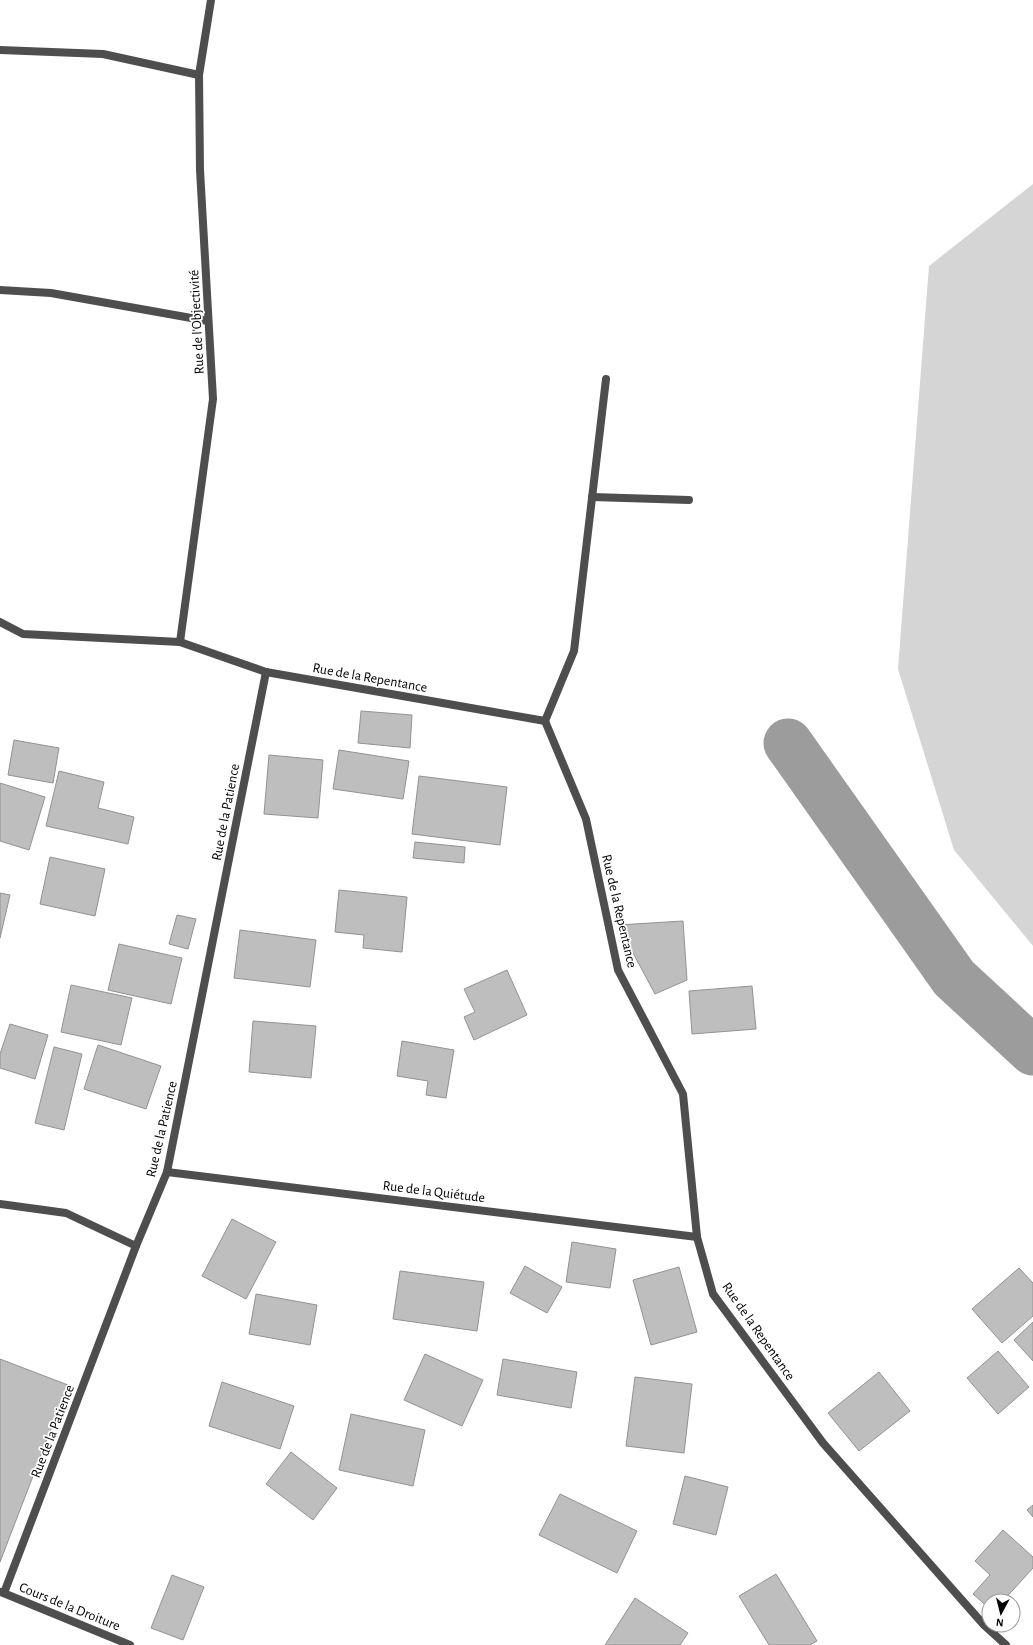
<svg xmlns="http://www.w3.org/2000/svg" width="1033" height="1645" font-family="'Alegreya Sans',sans-serif">
<rect width="100%" height="100%" fill="#fff"/>
<path fill="#d5d5d5" d="M1033,184v762l-79,-96 -56,-181 31,-403z"/>
<g fill="none" stroke-linecap="round" stroke-linejoin="round">
<path stroke="#9c9c9c" stroke-width="49" d="M788,743l166,235 79,73"/>
</g>
<g fill="#bebebe" stroke="#929292">
<path d="M361,711l51,4 -2,33 -52,-5z"/>
<path d="M14,740l45,8 -6,35 -45,-8z"/>
<path d="M339,750l70,11 -6,38 -70,-10z"/>
<path d="M269,755l54,5 -5,58 -54,-4z"/>
<path d="M59,771l45,11 -6,26 36,9 -6,27 -82,-18z"/>
<path d="M419,776l88,11 -7,58 -88,-11z"/>
<path d="M0,783l45,14 -16,53 -29,-9z"/>
<path d="M415,842l50,5 -1,16 -51,-5z"/>
<path d="M50,857l55,12 -10,47 -55,-12z"/>
<path d="M339,890l68,7 -5,55 -39,-4 1,-13 -29,-3z"/>
<path d="M0,893l10,2 -10,43z"/>
<path d="M177,915l19,4 -8,30 -19,-5z"/>
<path d="M683,921l4,59 -32,14 -37,-69z"/>
<path d="M240,930l76,10 -6,47 -76,-9z"/>
<path d="M119,944l63,14 -11,46 -63,-14z"/>
<path d="M507,970l20,45 -53,25 -10,-23 11,-5 -11,-23z"/>
<path d="M71,985l61,13 -11,47 -60,-13z"/>
<path d="M752,986l4,43 -64,5 -3,-43z"/>
<path d="M253,1021l63,5 -5,52 -62,-6z"/>
<path d="M10,1024l38,11 -13,44 -35,-11v-14z"/>
<path d="M402,1041l52,9 -8,48 -20,-3 2,-14 -31,-5z"/>
<path d="M98,1045l63,21 -15,43 -62,-20z"/>
<path d="M54,1047l28,7 -18,76 -29,-7z"/>
<path d="M232,1219l44,23 -30,57 -44,-23z"/>
<path d="M572,1242l44,7 -6,39 -44,-6z"/>
<path d="M525,1266l37,21 -15,26 -37,-20z"/>
<path d="M679,1267l18,65 -46,13 -18,-65z"/>
<path d="M1019,1268l14,15v33l-31,27 -30,-34z"/>
<path d="M400,1271l84,11 -7,49 -84,-12z"/>
<path d="M256,1294l61,11 -7,40 -61,-11z"/>
<path d="M1033,1322v39l-19,-21z"/>
<path d="M998,1351l31,36 -31,27 -31,-36z"/>
<path d="M425,1354l58,26 -21,46 -58,-26z"/>
<path d="M0,1359l68,26 -68,177z"/>
<path d="M503,1359l74,13 -6,36 -74,-13z"/>
<path d="M879,1372l31,39 -51,40 -31,-38z"/>
<path d="M635,1377l57,7 -8,69 -58,-7z"/>
<path d="M222,1382l72,24 -14,43 -71,-23z"/>
<path d="M351,1414l74,16 -12,56 -74,-16z"/>
<path d="M291,1452l46,36 -24,32 -47,-36z"/>
<path d="M685,1476l43,11 -12,48 -43,-11z"/>
<path d="M560,1494l77,37 -20,42 -78,-38z"/>
<path d="M1033,1505v12l-6,-7z"/>
<path d="M1003,1530l30,27v11l-30,33h-14v7l-16,-14 17,-19 -15,-14z"/>
<path d="M776,1574l41,67 -7,4h-41l-30,-49z"/>
<path d="M172,1575l32,12 -21,53 -32,-12z"/>
<path d="M635,1598l53,35 -8,12h-75z"/>
</g>
<g fill="none" stroke-linecap="round" stroke-linejoin="round">
<g stroke="#4e4e4e" stroke-width="8">
<path d="M0,50l103,4 96,21"/>
<path d="M0,290l51,3 157,28"/>
<path d="M592,497l97,3"/>
<path d="M0,622l23,12 157,8 86,30 279,49 41,98 32,151 65,124 14,143 16,57 110,149 161,182 22,20"/>
<path d="M180,642l33,-243 -13,-229 -1,-95 12,-75"/>
<path d="M545,721l29,-70 32,-272"/>
<path d="M167,1172l530,65"/>
<path d="M0,1204l66,9 70,33"/>
<path d="M1,1592l129,53"/>
<path d="M4,1593l132,-347 31,-74 99,-500"/>
</g>
</g>
<g text-anchor="middle" stroke-width="3.5" stroke-linejoin="round" paint-order="stroke">
<g font-size="14" fill="#000" stroke="#fff">
<text transform="translate(196 322) rotate(-93)" y="5">Rue de l'Objectivité</text>
<text transform="translate(370 677) rotate(10)" y="5">Rue de la Repentance</text>
<text transform="translate(225 812) rotate(-79)" y="5">Rue de la Patience</text>
<text transform="translate(620 911) rotate(77)" y="5">Rue de la Repentance</text>
<text transform="translate(161 1129) rotate(-77)" y="5">Rue de la Patience</text>
<text transform="translate(434 1191) rotate(7)" y="5">Rue de la Quiétude</text>
<text transform="translate(759 1331) rotate(55)" y="5">Rue de la Repentance</text>
<text transform="translate(52 1431) rotate(-69)" y="5">Rue de la Patience</text>
<text transform="translate(70 1606) rotate(22)" y="5">Cours de la Droiture</text>
</g>
</g>
<g transform="translate(1001 1613) rotate(187)"><circle r="19" fill="#ffffff" stroke="#999999"/>
<path d="M0-3L7 15L0 10L-7 15Z" fill="#000000"/>
<text y="-6" font-size="11" font-weight="bold" text-anchor="middle" fill="#000000">N</text>
</g>
</svg>
